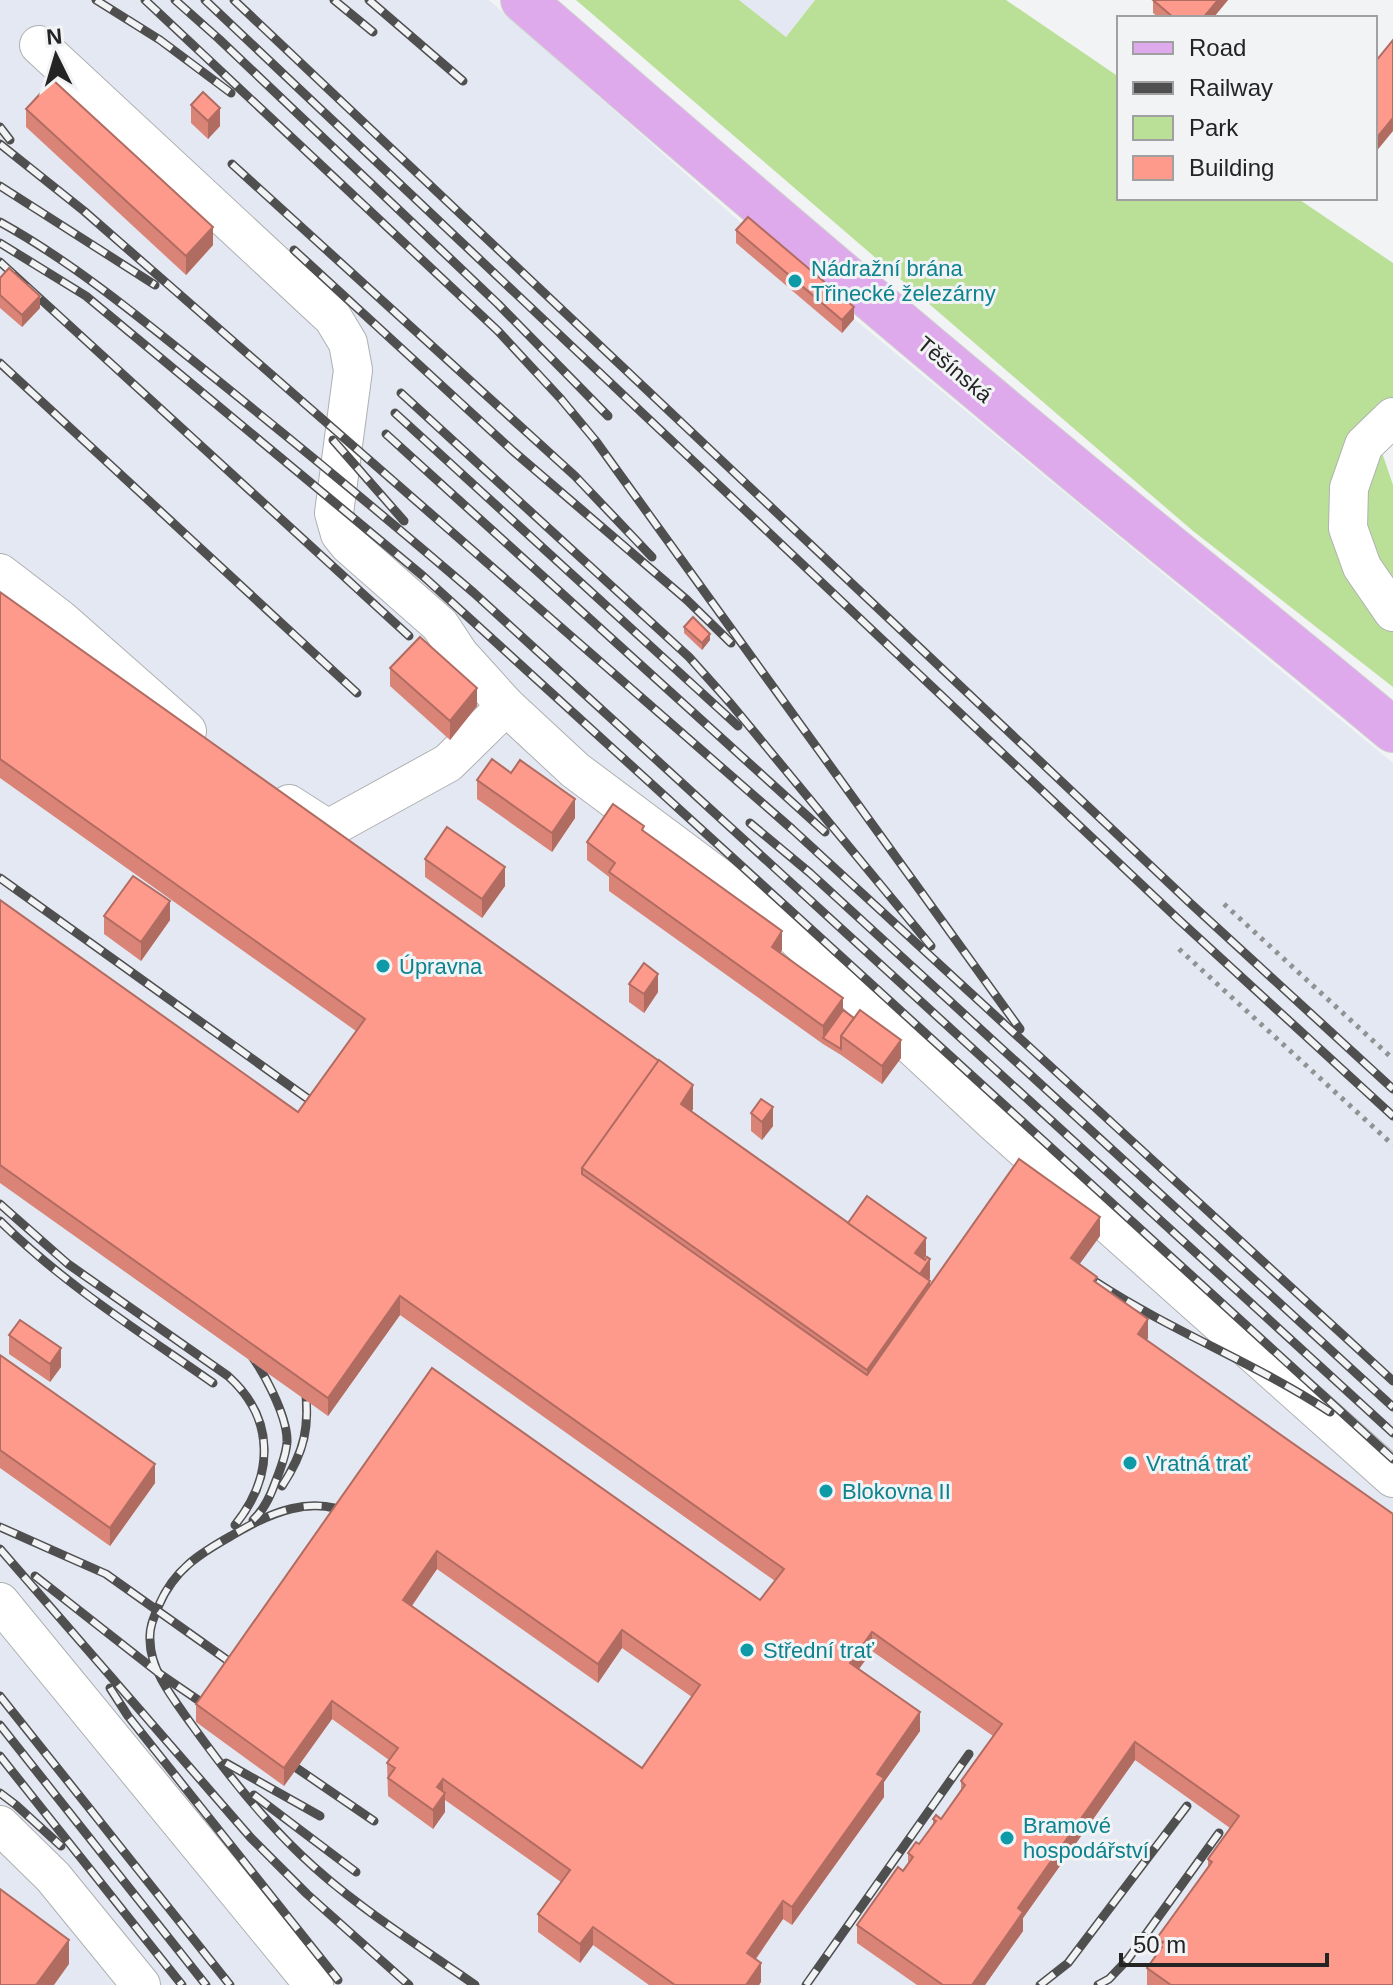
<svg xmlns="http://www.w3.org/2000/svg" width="1393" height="1985" font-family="Helvetica,sans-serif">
<rect width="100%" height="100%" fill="#f2f3f5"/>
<g fill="#e4e8f2">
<path d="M0,0h489l259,229 106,90 539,444v1222h-1393z"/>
<path d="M739,0h76l-29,37z"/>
</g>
<path fill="#bae098" d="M576,0h163l47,37 29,-37h191l113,77v121h178l96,65v140l-21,20 21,62v202l-200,-156z"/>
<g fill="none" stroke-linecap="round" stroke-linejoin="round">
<g stroke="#afb0b2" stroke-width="40">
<g id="minor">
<path d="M39,45l294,273 15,25 5,27 -19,143 6,21 9,11 91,80 19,29 47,52 69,64 206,154 214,199 398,355"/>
<path d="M1393,417l-29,28 -15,43 -1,40 14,39 31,45"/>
<path d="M0,573l60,46 127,112"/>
<path d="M289,804l39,25 120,-66 58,-57"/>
<path d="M0,1602l314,383"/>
<path d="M0,1825l53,52 88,108"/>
</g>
</g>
<g stroke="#cfcfcf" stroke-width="46">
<path id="major" d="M523,0c179,156 360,310 543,462 108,90 219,177 327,268"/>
</g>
<g stroke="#919293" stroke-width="5" stroke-dasharray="4 6" stroke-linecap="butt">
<path d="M1224,904l169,155"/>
<path d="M1179,949l214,196"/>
</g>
<use href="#minor" stroke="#fff" stroke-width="38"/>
<use href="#major" stroke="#dfaaec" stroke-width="44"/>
<g stroke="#4f4f50" stroke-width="9">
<g id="rail">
<path d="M96,0l64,40 71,53"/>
<path d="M145,0l353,331 63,68 34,41 425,589"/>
<path d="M175,0l44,39 279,265 110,112"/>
<path d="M205,0l973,919 215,197"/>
<path d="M234,0l955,902 204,187"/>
<path d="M334,0l39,32"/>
<path d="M369,0l94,81"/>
<path d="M0,127l10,13"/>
<path d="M0,144l84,67 708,618 601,552"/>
<path d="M232,164l343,312 77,81"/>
<path d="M0,186l155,99"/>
<path d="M0,222c79,44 146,101 216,157 87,70 173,141 258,214l919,840"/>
<path d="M0,243l86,53 337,280 970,883"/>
<path d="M294,250l219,201 174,149 44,43"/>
<path d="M0,262l409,374"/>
<path d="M0,363l357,330"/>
<path d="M401,393l288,264 42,47 200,242"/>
<path d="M395,413l343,313"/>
<path d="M386,434l439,398"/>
<path d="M333,440l71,81"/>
<path d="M750,823l60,50 583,534"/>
<path d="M0,878l325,233"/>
<path d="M0,1204l68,60 160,112c48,43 46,101 7,149"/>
<path d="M0,1221c64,63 140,111 213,162"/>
<path d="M1096,1282c75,49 159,81 234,130"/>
<path d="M245,1347c16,19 43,69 42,95 -1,14 -7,28 -12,41 -5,14 -11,27 -22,37"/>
<path d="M282,1486c23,-35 28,-60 23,-101"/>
<path d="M356,1516c-44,-23 -87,-3 -125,20 -32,18 -57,34 -72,69 -5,12 -10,22 -9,35 0,31 25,61 42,85 33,46 68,91 109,130 52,50 116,89 174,130"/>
<path d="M0,1527l106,47 138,98"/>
<path d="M0,1549l251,289 56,56 102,91"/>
<path d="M35,1576l125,98 57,39"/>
<path d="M110,1688l18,28 210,264"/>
<path d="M0,1696l230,289"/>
<path d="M0,1725l206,260"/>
<path d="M0,1756l182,229"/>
<path d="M279,1756l95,65"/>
<path d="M226,1763l94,53"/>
<path d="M0,1793l16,12 45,41"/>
<path d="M254,1795l102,77"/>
<path d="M806,1985l163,-231"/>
<path d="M1040,1985l28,-22 119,-157"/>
<path d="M1098,1985l11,-6 19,-20 91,-126"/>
</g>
</g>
<use href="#rail" stroke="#f2f3f5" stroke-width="6" stroke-dasharray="18" stroke-linecap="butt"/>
</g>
<g fill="#da8478" fill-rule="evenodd">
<path d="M1228,0l-15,18h-54l-6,-5v-12z"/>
<path d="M191,105l29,21 -12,13 -17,-16z"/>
<path d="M26,109l187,136 -27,30 -160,-148z"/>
<path d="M736,230l118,89 -12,14 -106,-90z"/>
<path d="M0,278l40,30 -18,19 -22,-19z"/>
<path d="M0,592l693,517 -1,2 156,112 78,33 -2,3 6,19 -1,2 1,6 170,-50 -21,28 69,74 -1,2 246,645h-246v-17l10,-14v-16l51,-72v-7l22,-31 -95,-68 -112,158v13l-38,54h-68l-60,-42v-18l51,-62v-10l11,-9 14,-20v-5h8l20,-28v-10l32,-45 -121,-85 -13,18 61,62 -36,51v15l-92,128 -9,-6 -27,40 5,23 -2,3h-110l-56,-40 -13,18 -42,-31v-18l23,-32 -116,-82v12l-12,17 -45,-33 -1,-33 2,-3 -57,-41 -48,67 -88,-64v-18l236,-336 328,232 15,-19 -375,-266 -72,101 -328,-233v-283l298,212 58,-81 -356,-253zM437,1569l161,114 24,-35 70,49 -50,71 -230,-162z"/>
<path d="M684,627l26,13 -8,10 -18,-17z"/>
<path d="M390,668l87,38 -27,34 -60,-54z"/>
<path d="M511,773l64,45 -23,34 -75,-53v-19z"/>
<path d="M644,831l138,119 -2,3 63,57 58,48 -19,26 -41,-29 -18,-11 -214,-153v-14l-22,-17v-18z"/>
<path d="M425,859l80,27 -23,32 -57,-41z"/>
<path d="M104,916l66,4 -29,41 -37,-27z"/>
<path d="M629,984l29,8 -14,21 -15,-11z"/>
<path d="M751,1113l22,13 -11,14 -11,-9z"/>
<path d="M9,1335l52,32 -11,15 -41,-28z"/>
<path d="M0,1355l155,128 -45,63 -110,-78z"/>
</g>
<g fill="#b16c62">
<path d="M1218,0h10l-15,18h-10z"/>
<path d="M220,108v18l-12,13v-18z"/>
<path d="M1393,118v13l-18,22v-13z"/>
<path d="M213,227v18l-27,30v-19z"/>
<path d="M40,296v12l-18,19v-12z"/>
<path d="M854,307v12l-12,14v-13z"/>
<path d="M710,634v6l-8,10v-7z"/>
<path d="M477,688v18l-27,34v-19z"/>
<path d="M575,799v19l-23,34v-19z"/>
<path d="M505,867v19l-23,32v-19z"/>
<path d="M170,901v19l-29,41v-19z"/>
<path d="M782,931v19l-10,15v-18z"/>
<path d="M658,974v18l-14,21v-19z"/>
<path d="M843,998v18l-20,22v-12z"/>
<path d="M901,1040v18l-19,26v-18z"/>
<path d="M693,1085v24l-12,19v-24z"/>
<path d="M773,1107v19l-11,14v-18z"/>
<path d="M1100,1217v19l-29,40v-18z"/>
<path d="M926,1238v18l-11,15v-18z"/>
<path d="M930,1259v19l-11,15v-18z"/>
<path d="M930,1281v24l-63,89v-24z"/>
<path d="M400,1296v19l-72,101v-18z"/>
<path d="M1148,1319v19l-10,14v-18z"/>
<path d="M61,1348v19l-11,15v-18z"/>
<path d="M155,1464v19l-45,63v-18z"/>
<path d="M437,1551v18l-34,49v-18z"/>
<path d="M622,1630v18l-24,35v-19z"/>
<path d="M872,1632v19l-22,30v-18z"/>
<path d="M332,1701v18l-48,67v-18z"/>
<path d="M920,1712v19l-36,51v15l-92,128v-18l85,-133z"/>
<path d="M1135,1742v18l-112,158v13l-38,54h-13l46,-77z"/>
<path d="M443,1779v18l2,-4v19l-12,17v-19l4,-23z"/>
<path d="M783,1901v18l-36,52v-18z"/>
<path d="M593,1927v18l-13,18v-19z"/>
<path d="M69,1940v24l-15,21h-18z"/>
<path d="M761,1963v19l-2,3h-13z"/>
</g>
<g fill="#fd9a8c" stroke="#b16c62" stroke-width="2" fill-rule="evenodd">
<path d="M1153,0h65l-15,18h-29z"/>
<path d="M1393,40v78l-18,22v-78z"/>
<path d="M53,80l160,147 -27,29 -160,-147z"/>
<path d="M203,92l17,16 -12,13 -17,-16z"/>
<path d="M748,217l106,90 -12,13 -106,-90z"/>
<path d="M9,268l31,28 -18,19 -22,-20v-17z"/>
<path d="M0,592l659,469 -77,107v6l285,201 152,-216 81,58 -29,41 26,19 -3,4 54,38 -10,15 255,180v471h-222l-24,-17 15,-21 -2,-1 3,-4 -6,-4 55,-76 -4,-3 31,-43 -104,-74 -117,166 5,4 -51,73h-29l-86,-60 41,-58 5,4 10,-14 -5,-4 8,-11 3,2 17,-23 -3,-2 3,-4 5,4 24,-34 -4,-4 41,-57 -130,-92 -22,31 70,49 -43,62 7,4 -92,129 -9,-6 -36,52 14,10 -15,22h-71l-82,-58 -13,17 -42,-30 32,-44 -127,-91 -6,8 8,6 -12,17 -45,-32 7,-10 -8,-5 11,-15 -66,-47 -48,67 -88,-64 236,-336 328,232 24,-31 -384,-273 -72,102 -328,-233v-265l298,212 67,-93 -365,-260zM437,1551l161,113 24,-34 78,55 -58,83 -239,-168z"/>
<path d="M693,617l17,17 -8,9 -18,-16z"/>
<path d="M420,637l57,51 -27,33 -60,-53z"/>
<path d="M492,759l19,14 9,-13 55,39 -23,34 -75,-53z"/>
<path d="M613,804l31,22 -2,4 140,101 -10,16 71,51 -20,28 -214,-154 6,-9 -28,-21z"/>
<path d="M447,827l58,40 -23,32 -57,-40z"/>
<path d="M133,876l37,25 -29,41 -37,-26z"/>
<path d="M644,963l14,11 -14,20 -15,-10z"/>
<path d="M843,1010l11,8 -13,18v13l-18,-11z"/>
<path d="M860,1010l41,30 -19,26 -41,-30z"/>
<path d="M659,1060l34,25 -12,19 249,177 -63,89 -285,-202z"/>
<path d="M761,1099l12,8 -11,15 -11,-9z"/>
<path d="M867,1196l59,42 -11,15 10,7 2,-3 3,2 -10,15 -72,-51z"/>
<path d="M20,1320l41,28 -11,16 -41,-29z"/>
<path d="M0,1355l155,109 -45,64 -110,-78z"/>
<path d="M0,1889l69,51 -33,45h-36z"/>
</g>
<g fill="#0f9aa8" stroke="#f2f3f5" stroke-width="3">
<circle cx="795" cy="281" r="8"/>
<circle cx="383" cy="966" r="8"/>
<circle cx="1130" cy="1463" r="8"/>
<circle cx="826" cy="1491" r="8"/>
<circle cx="747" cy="1650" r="8"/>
<circle cx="1007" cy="1838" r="8"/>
</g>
<g text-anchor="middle" stroke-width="6" stroke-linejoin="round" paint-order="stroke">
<g font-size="22" fill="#0d838f" stroke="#f2f3f5" text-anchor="start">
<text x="811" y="276">Nádražní brána<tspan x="811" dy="25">Třinecké železárny</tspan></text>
<text x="399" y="974">Úpravna</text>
<text x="1146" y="1471">Vratná trať</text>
<text x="842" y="1499">Blokovna II</text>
<text x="763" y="1658">Střední trať</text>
<text x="1023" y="1833">Bramové<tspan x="1023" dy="25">hospodářství</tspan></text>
</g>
<g font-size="22" fill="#242425" stroke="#f2f3f5">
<text transform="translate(955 369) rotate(40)" y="8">Těšínská</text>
</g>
</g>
<rect x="1117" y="16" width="260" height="184" fill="#f2f3f5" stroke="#a0a0a2" stroke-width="2"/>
<rect x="1133" y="42" width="40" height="12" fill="#dfaaec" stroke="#a0a0a2" stroke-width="2"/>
<text x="1189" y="56" font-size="24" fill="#242425">Road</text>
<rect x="1133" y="82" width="40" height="12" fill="#4f4f50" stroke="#a0a0a2" stroke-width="2"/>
<text x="1189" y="96" font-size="24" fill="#242425">Railway</text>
<rect x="1133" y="116" width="40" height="24" fill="#bae098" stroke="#a0a0a2" stroke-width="2"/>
<text x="1189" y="136" font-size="24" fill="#242425">Park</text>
<rect x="1133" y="156" width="40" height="24" fill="#fd9a8c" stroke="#a0a0a2" stroke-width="2"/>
<text x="1189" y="176" font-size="24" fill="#242425">Building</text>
<g transform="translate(56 56) rotate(355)" stroke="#f2f3f5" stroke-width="6" paint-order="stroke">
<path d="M0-6L14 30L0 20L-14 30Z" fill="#242425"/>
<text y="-12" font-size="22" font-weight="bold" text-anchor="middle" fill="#242425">N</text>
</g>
<path d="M1121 1953v12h206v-12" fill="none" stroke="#242425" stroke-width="4"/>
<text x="1133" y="1953" font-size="24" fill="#242425" stroke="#f2f3f5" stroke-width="6" paint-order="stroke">50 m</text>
</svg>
